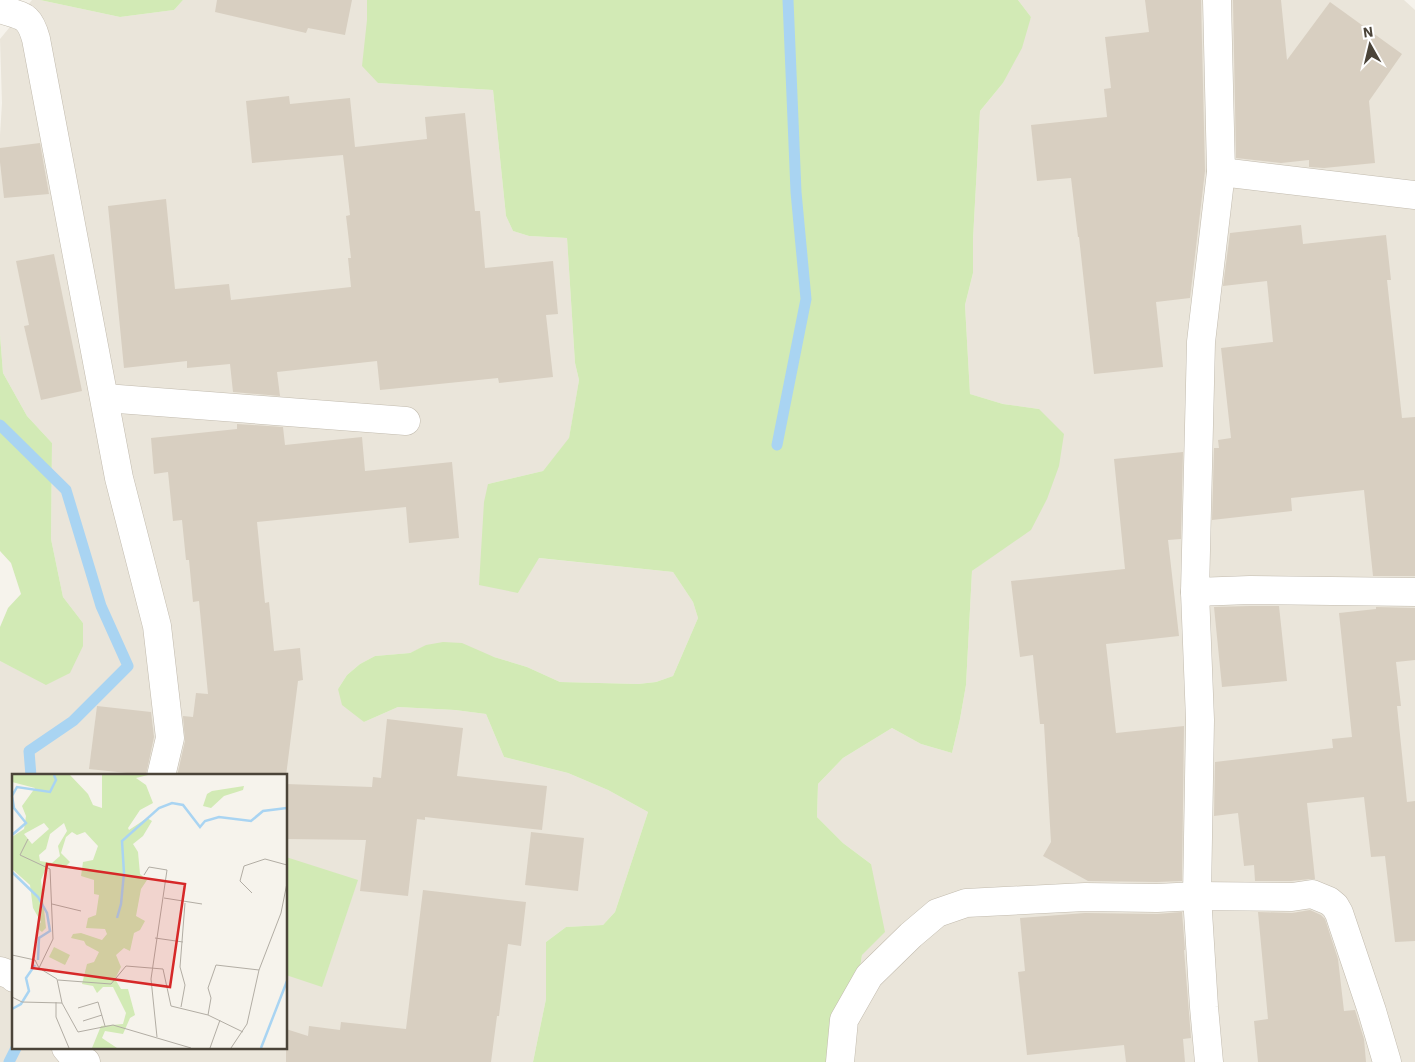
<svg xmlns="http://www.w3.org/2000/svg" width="1415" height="1062" font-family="'IBM Plex Sans',sans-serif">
<rect width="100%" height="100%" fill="#f6f3ec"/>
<g fill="#eae5da" fill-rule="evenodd">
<path d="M32,0h8l80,17 54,-7 9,-10h184v20l11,63 115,7 13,126 7,15 16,5 38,2 8,125 4,17 -10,59 -26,32 -55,13 30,109 20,-35 135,14 20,30 5,16 -25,58 -17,6 -18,2 -78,-2 -33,-15 -33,-10 -68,-11 -16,7 -35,3 -15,8 -13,11 -9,14 26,33 34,-15 57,3 31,4 18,43 64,16 40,17 40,22 -33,100 -12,13 -37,2 -20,15v57l-13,63h-533v-401l46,23 37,-61 -20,-26 -12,-58 1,-96 -25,-27 -24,-43 -3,-38v-200l2,-32 -2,-64zM14,776h272v272h-272z"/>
<path d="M1018,0h386l11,10v1052h-564l-5,-6 16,-101 9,-91 -28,-21 -26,-26 1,-33 25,-26 49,-30 29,16 31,9 8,-34 6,-34 6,-114 28,-21 39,-141 -36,-5 -33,-10 -5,-89 8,-32v-34l7,-128 23,-28 28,-66z"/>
</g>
<g fill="#d2eab5">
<path d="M40,0h143l-9,10 -54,7z"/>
<path d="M367,0h651l13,17 -9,31 -19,35 -23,28 -7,128v34l-8,32 5,89 33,10 36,5 25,25 -5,32 -12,33 -16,31 -59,41 -6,114 -6,34 -8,34 -31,-9 -29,-16 -49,30 -25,26 -1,33 26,26 28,21 14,68 -23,23 -16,101 5,6h-318l13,-63v-57l20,-15 37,-2 12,-13 33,-100 -40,-22 -40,-17 -64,-16 -18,-43 -31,-4 -57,-3 -34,15 -22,-17 -4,-16 9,-14 13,-11 15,-8 35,-3 16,-8 17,-3 19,1 32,14 33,10 33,15 78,2 18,-2 17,-6 25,-58 -5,-16 -20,-30 -134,-14 -21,35 -39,-8 5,-83 4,-18 55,-13 26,-33 10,-58 -4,-17 -8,-125 -38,-2 -16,-5 -7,-15 -13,-126 -115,-7 -16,-17 5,-46z"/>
<path d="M0,335l3,38 24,43 25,27 -1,96 12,58 20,26v23l-13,27 -24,12 -46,-24v-34l8,-19 13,-14 -10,-31 -11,-12z"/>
<path d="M286,857l72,23 -36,107 -36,-12z"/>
</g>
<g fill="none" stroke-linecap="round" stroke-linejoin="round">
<g stroke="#a9d4f2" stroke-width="11">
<path d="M0,425l66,65 35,116 27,60 -55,55 -44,30 2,25"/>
<path d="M777,445l29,-146 -10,-107 -8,-192"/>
<path d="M9,1062l7,-14"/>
</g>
</g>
<g fill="#d8cfc1">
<path d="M217,0h135l-7,35 -37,-7 -2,5 -91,-21z"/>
<path d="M1145,0h56l4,171 -15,127 -34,4 7,65 -69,7 -15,-137h-1l-7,-59 -34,3 -6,-56 76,-8 -3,-28 7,-1 -6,-51 44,-5z"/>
<path d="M1233,0h48l6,60 43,-58 72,52 -33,47 6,62 -51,5 -15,-1v-7l-28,3 -45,-5z"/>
<path d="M289,96l1,8 60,-6 5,49 72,-8 -2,-22 40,-4 10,98h5l5,57 68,-7 5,53 -12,1 7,62 -54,6 -1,-5 -118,12 -3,-29 -100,11 3,24 -47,-4 -3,-28 -43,4v-7l-63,7 -16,-162 58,-7 9,90 54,-5 2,16 120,-13 -3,-29h3l-5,-42 4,-1 -7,-60 -91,8 -6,-62z"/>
<path d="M40,143l9,51 -45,4 -4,-36v-14z"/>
<path d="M1301,225l2,19 83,-9 5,45h-4l15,138 13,-1v159h-42l-9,-86 -73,8 1,13 -80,9 2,-72h5l-1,-8 13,-2 -10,-90 52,-6 -6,-61 -44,5 7,-53z"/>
<path d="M54,254l28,137 -41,9 -17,-74 5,-1 -13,-64z"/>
<path d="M237,424l46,3 2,18 77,-8 3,34 87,-9 7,76 -50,5 -3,-36 -149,15 8,81 4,-1 5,49 26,-3 3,32 -5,1 -12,95h-109l8,-35 -2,-25 10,1 3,-24 12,1 -9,-93 -6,1 -4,-42h-3l-4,-40 -9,1 -5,-49 -14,2 -3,-36 86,-9z"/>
<path d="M1183,452l-2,87 -13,1 11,96 -73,8 10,89 68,-7 -2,155 -25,1 -69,-1 -45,-25 8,-14 -7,-118h-4l-7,-69 -13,2 -9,-76 114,-12 -11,-110z"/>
<path d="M1250,606h29l8,75 -65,6 -8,-80z"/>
<path d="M1376,607l39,1v52l-19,2 5,44h-4l10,96 8,-1v140l-20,1 -10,-86 -14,1 -7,-60 -57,6 8,76h-5l-19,2h-36l-1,-16 -10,1 -6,-53 -24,3 1,-54 118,-14 -1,-9 20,-2 -13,-124 37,-4z"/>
<path d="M97,706l54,6 3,25 -8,38 -57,-6z"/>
<path d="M387,719l76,9 -6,48 90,10 -5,44 -117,-13v3l-8,-1 -9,77 -48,-5 6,-51 -80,-1v-55l86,3 1,-10 8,1z"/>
<path d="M531,832l53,6 -6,53 -53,-6z"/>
<path d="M423,890l103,12 -5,44 -13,-2 -9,72h-2l-6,46h-205v-33l22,7 1,-10 31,4 1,-8 65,7z"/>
<path d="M1310,910l11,5 4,4 13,40 6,52 11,-1 9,29 2,23h-108l-4,-41 14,-2 -10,-107 34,1z"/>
<path d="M1182,912l3,38h-1l7,88 -8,1 2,23h-59l-2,-17 -97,10 -9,-83 7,-1 -5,-53 65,-5 72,1z"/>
</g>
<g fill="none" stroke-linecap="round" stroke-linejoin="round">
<g stroke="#c2bbae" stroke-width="29">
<g id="minor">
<path d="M0,9c23,8 29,5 36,30l83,439 38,148 13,112 -9,38"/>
<path d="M1221,172l194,23"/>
<path d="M105,398l301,23"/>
<path d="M1195,592l55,-2 165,2"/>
<path d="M0,971l11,4 3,3"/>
<path d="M66,1048l5,6 15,8"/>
<path d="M840,1062l4,-42 25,-44 42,-41 26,-22 29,-10 119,-6 72,1 40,-2 95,1 20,-3 17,7 6,5 4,7 33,98 15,51"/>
<path d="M1209,1062l-5,-55 -7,-111 3,-176 -5,-128 6,-250 20,-170 -4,-172"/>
</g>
</g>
<use href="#minor" stroke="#fff" stroke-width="28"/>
</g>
<g transform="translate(12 774)">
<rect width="275" height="275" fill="#f6f3ec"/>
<path d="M0,1h58l18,19 5,11 9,3v-33h46l-12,3 10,7 7,18 -13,7 -12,18 1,2 18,-12 5,3 -9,15 -10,8 5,8 2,22 7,6 -6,9 -5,27 9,5 -5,9 -6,3 -4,18 -6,-3 -8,7 5,12 -6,12 6,10h7l7,26 -5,3 -7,16 -18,-3 -3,7 15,10h-25l9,-22 22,-2 3,-11 -13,-26h-10l-6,6 -4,-7 -11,-2 5,-20 7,-2 5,-10 -13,-7 -2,-4 -13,-3 2,-4 8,-1 21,7 5,-6 -2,-5 -19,-1 2,-10 8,-3 3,-20 -5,-1v-14l-13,-4 2,-14 10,-2 5,-14 -13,-14 -8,3 -5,-3 -6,5 -5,16 9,9 -6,6 -14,-3 -4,3 -5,12 5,48 -4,4 -5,-4 4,-6 -8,-14 -3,-23 -18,-16v-32l12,-8 2,-13 -4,-10 13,-18 -23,-6zM32,49l5,6 -17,15 -8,-10zM52,49l3,8 -9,15 2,10 -8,7 -12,-2 -1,-6 7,-6 4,-15zM232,12l-1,4 -19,6 -13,12 -8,-2 4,-12 5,-3zM42,173l16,8 -5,10 -16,-8z" fill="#d2eab5" fill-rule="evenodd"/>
<path fill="none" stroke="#a9d4f2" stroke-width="2.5" d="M0,61l14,-12 -12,-15 -2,-12 5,-9 33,5 6,-12 -2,-5M0,98l26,25 9,16 3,18 -11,7 -1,22M105,144l4,-14 3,-31 -2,-32 37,-33 13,-5 11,2 17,22 5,-6 14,-4 32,4 12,-10 24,-3M0,235l9,-5 8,-13 -3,-13 9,-13M249,274l26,-67"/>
<path fill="none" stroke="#b2ada4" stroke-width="1" d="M16,65l-8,16 30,14 3,70 -14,29M132,101l5,-8 18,3 -16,109 6,58M240,119l-12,-12 4,-15 21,-7 22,6M152,124l38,6M40,130l29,7M143,164l28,4M0,181l23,5 4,8 18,11 5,24M46,206l53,4 15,-18 37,3 8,37 37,9 35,17M0,223l10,5 40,1 16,29 35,-7 78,23M44,228v15l13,31M169,233l4,-22 -5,-18 5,-64M66,234l20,-6 7,24M196,241l3,-17 -3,-10 8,-23 43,5M71,247l19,-6M198,274l10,-28M219,274l16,-24 12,-54 22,-57 6,-30"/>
<path fill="#d62828" fill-opacity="0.15" stroke="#d62828" stroke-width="2.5" d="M35,90l138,20 -15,103 -138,-19z"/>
<rect width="275" height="275" fill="none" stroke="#4b4439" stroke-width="2.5"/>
</g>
<g transform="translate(1370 45) rotate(352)" stroke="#ffffff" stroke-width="4" paint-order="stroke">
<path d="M0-4L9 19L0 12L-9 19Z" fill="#4b4439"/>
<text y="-8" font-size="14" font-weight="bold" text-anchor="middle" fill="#4b4439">N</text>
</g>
</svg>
